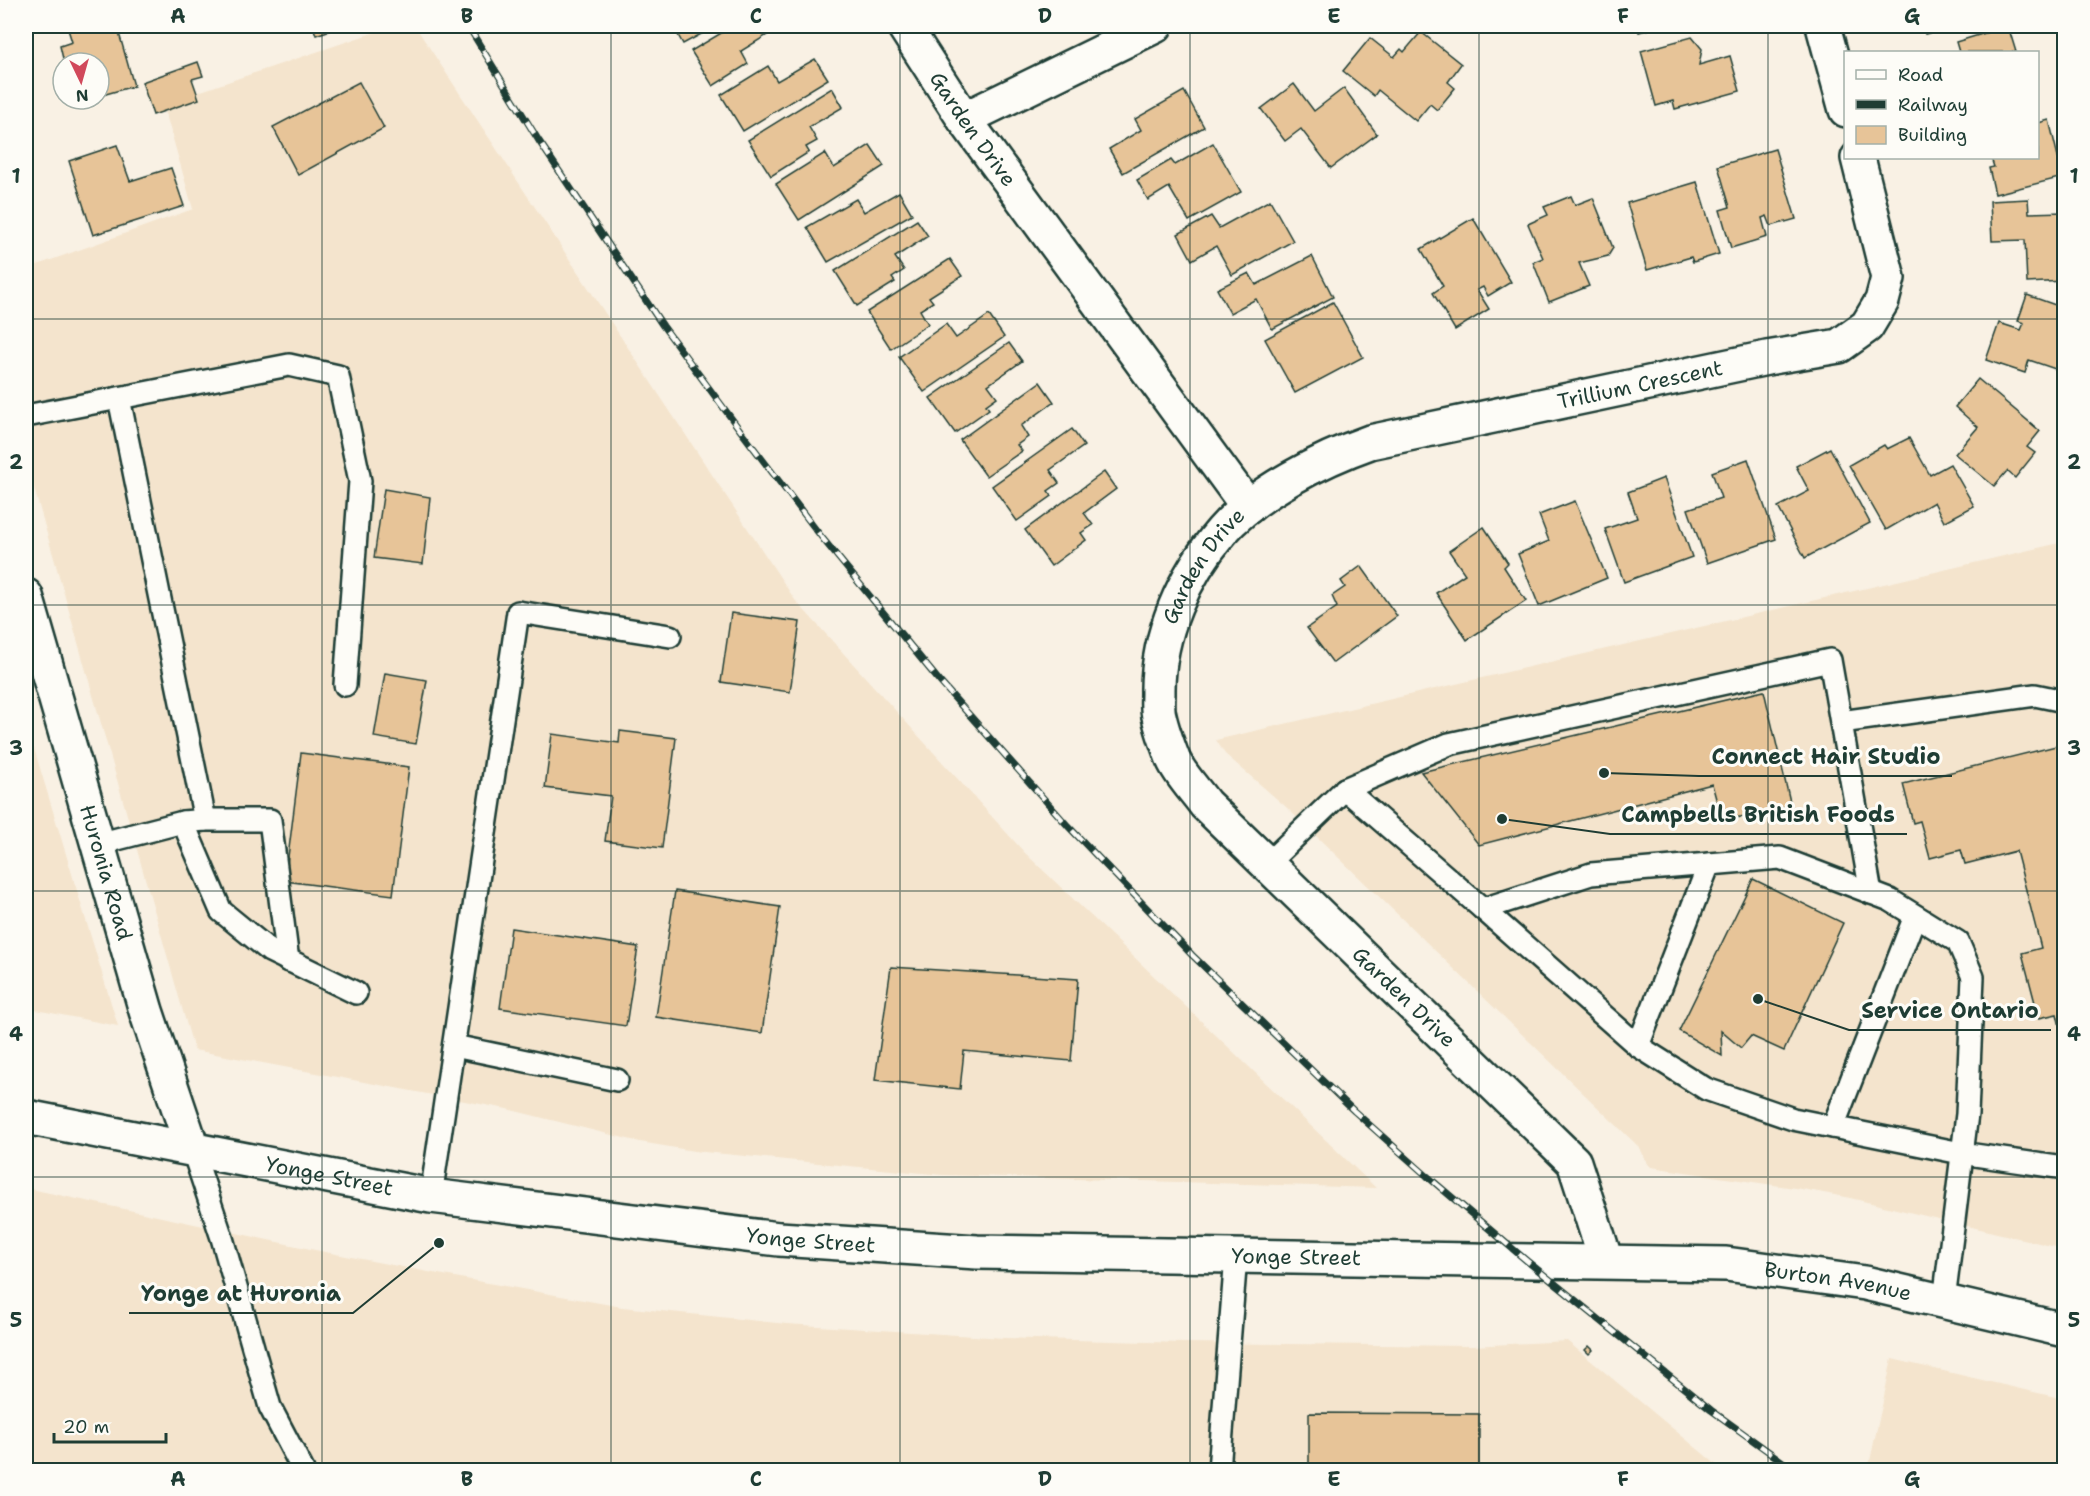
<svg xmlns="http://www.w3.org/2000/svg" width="2090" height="1496" font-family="'Shantell Sans',sans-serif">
<rect width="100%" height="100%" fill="#f9f1e4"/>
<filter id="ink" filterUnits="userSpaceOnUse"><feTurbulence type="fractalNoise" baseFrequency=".0167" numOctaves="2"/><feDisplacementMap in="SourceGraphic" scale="12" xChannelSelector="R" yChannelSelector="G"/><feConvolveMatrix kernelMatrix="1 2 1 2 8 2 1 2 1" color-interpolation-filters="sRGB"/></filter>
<g filter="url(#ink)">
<g fill="#f4e4cd">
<path d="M393,26h22l380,574 230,253 351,335 -433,-13 -249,-24 -54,-9 -133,-33 -313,-59 -168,-590v-191l167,-60 -30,-105z"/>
<path d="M2064,542v707l-214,-51 -42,-8 -157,-23 -4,-4 -7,-15 -355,-342 -60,-52 -9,-14z"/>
<path d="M26,722l92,304 -92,-18z"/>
<path d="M26,1188l289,62 134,26 173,31 165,17 217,14 181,5 288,3 94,-5 156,129h-1697z"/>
<path d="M1892,1359l172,40v71h-196z"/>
</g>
<g fill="#e7c498" stroke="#1f3d34" stroke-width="1.5">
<path d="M67,26h50l17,60 -35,10v-33h-35l-4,-17 12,-4z"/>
<path d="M313,26h29l-26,9z"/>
<path d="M673,26h43l-33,18z"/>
<path d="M733,26h49l-41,25 7,13 -35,22 -22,-35z"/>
<path d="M1458,26h28l-2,7z"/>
<path d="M1637,26h24l-22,6z"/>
<path d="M1923,26h34l-32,8z"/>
<path d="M2008,26l8,26h-57l-3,-10z"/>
<path d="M1421,32l40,32 -13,18 7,6 -18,22 -7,-6 -14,17 -38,-31 -4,6 -31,-25 27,-33 24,19 7,-8 3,3z"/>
<path d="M1692,37l10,12 -3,16 31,-9 10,35 -65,18 -2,-8 -17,5 -15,-55z"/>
<path d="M815,59l13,20 -85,52 -22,-36 47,-29 9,15z"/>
<path d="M198,62l5,14 -11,3 7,20 -46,16 -11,-33z"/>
<path d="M359,82l25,46 -86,47 -25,-48z"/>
<path d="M1294,84l20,27 30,-23 33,46 -46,34 -30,-39 -16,12 -24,-32z"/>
<path d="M832,88l11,19 -34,20 8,14 -11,6 3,5 -38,24 -23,-36z"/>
<path d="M1184,91l20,36 -81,46 -14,-24 32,-19 -6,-11z"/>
<path d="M2049,120l14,57 -68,17 -6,-26 5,-1 -3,-9h47v-35z"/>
<path d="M1213,143l28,49 -52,29 -20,-34 -21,13 -11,-20 34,-20 4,5z"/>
<path d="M117,145l13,36 41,-13 13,38 -91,29 -24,-74z"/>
<path d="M870,145l14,21 -85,54 -23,-36 49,-31 9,15z"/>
<path d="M1775,149l21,70 -25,7 -4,-10 -5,2 5,19 -36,11 -11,-38 10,-3 -12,-41z"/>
<path d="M1697,182l22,72 -26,8 -2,-5 -44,13 -20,-67z"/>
<path d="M899,192l13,22 -84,48 -21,-35 49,-28 8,13z"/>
<path d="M1571,196l4,9 18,-7 20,50 -5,8 -29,7 10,23 -40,16 -16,-40 10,-4 -15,-34 20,-9 -4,-8z"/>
<path d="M2028,199l1,14 35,-1v69l-37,2 -2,-43 -33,1 -2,-40z"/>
<path d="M1270,200l23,41 -61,34 -16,-29 -24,14 -14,-26 33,-18 8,12z"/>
<path d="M1473,218l38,64 -23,14 -5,-9 -6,3 12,19 -34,21 -22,-37 10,-7 -22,-37z"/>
<path d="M917,220l11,16 -33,21 9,13 -12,8 3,4 -38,24 -22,-35z"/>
<path d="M1312,256l21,41 -61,32 -16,-30 -26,14 -13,-24 32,-16 7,12z"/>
<path d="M950,259l12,17 -33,21 4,5 -13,8 8,14 -37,25 -24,-37z"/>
<path d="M2027,295l37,13v64l-35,-12 -4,13 -39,-13 13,-37 22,7 3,-7 -6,-2z"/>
<path d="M1333,302l30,55 -68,36 -30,-54z"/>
<path d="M989,315l15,22 -80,55 -25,-35 47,-33 10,14z"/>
<path d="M1009,343l13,18 -34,24 9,12 -11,8 3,4 -34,24 -25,-35z"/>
<path d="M1978,379l62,52 -13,16 8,6 -20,25 -8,-7 -13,15 -39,-32 23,-27 -23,-20z"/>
<path d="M1040,382l14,20 -33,24 7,11 -11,8 5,6 -36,25 -26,-36z"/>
<path d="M1072,429l12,17 -34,24 9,13 -11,8 4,5 -35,25 -25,-35z"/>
<path d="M1909,438l21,37 20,-11 24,42 -30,16 -10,-20 -48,28 -37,-65 35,-20 3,4z"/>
<path d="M1830,448l40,75 -65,35 -27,-51 31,-16 -13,-25z"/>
<path d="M1748,459l28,80 -69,24 -19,-54 33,-11 -9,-26z"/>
<path d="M1104,472l12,17 -32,24 9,12 -12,8 5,7 -35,26 -26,-36z"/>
<path d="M1664,478l28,79 -68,25 -19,-53 32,-11 -9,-26z"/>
<path d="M384,489l46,8 -7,67 -49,-6z"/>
<path d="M1575,501l32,77 -68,28 -21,-52 31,-13 -10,-26z"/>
<path d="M1484,527l24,36 -4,4 22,34 -59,39 -31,-47 29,-19 -16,-23z"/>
<path d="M1361,566l36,50 -64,47 -26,-35 30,-21 -5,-11 13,-9 -4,-6z"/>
<path d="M731,613l69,9 -10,70 -69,-10z"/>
<path d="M385,673l42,7 -11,64 -42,-7z"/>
<path d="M1764,691l27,115 -69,15 -10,-37 -233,61 -58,-73z"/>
<path d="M620,731l56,7 -14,110 -57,-7 6,-45 -66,-8 7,-54 67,9z"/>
<path d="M2064,744v300l-7,-30 -18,4 -17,-65 19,-5 -25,-97 -51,13 -4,-14 -31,8 -10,-37 -7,2 -10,-39z"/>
<path d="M301,753l108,14 -16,128 -108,-14z"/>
<path d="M1753,879l90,44 -59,128 -33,-15 -10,12 -20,-17 1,25 -43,-25z"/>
<path d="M675,891l105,16 -18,126 -106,-16z"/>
<path d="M511,928l127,19 -12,79 -126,-18z"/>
<path d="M891,967l187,12 -7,82 -107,-10 -4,38 -85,-9z"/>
<path d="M1589,1346l4,4 -4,4 -4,-4z"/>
<path d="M1309,1413l170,1v56h-170z"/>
<path d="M26,1463l9,2 -1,5h-8z"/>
</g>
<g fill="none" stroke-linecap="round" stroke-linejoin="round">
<g stroke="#1f3d34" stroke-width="26">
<g id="lane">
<path d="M26,416l263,-51 49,11 22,105 -15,204"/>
<path d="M1841,722l194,-27 29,6"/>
<path d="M1345,789l104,-45 381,-84 41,233"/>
<path d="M205,820h65l18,141"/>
<path d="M183,822l38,89 49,40 86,42"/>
<path d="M98,844l85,-22 22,-2 -86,-422"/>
<path d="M1267,864l78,-75 138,120 108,-35 189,-16 110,42 68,42 15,35 -6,137 -23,187"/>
<path d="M1483,909l155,137 68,43 87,30 168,34 103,15"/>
<path d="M454,1046l163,34"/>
<path d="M1638,1046l71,-182"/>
<path d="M1833,1127l82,-211"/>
<path d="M192,1148l30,90 48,169 33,63"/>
<path d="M431,1196l87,-584 152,24"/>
<path d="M1219,1470l17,-214"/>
</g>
</g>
<g stroke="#1f3d34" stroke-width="38">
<g id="street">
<path id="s1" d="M904,26l60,93 284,388"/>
<path d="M1823,26l23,84"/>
<path d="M964,119l191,-93"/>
<path id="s2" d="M1606,1261l-32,-99 -369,-358c-10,-14 -25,-29 -32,-45 -5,-13 -11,-29 -14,-43 -2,-7 -1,-16 -1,-23 -1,-58 26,-118 64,-162 34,-39 100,-72 148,-89l397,-84 72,-12 28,-20 15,-25 6,-23 -30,-120"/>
</g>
</g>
<g stroke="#1f3d34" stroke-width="38">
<g id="secondary">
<path id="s3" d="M26,596l120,415 46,137"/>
<path id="s4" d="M26,1117l405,79 348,43 198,13 749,12 139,19 199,47"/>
</g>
</g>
<use href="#lane" stroke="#fdfcf7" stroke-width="21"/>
<use href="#street" stroke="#fdfcf7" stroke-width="33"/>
<use href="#secondary" stroke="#fdfcf7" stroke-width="33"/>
<g stroke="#1f3d34" stroke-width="7">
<path id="rail" d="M468,26l71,115 124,185 77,104 83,109 118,144 127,143 124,129 162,156 73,65 100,85 184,149 83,60"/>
</g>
<use href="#rail" stroke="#fdfcf7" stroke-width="4.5" stroke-dasharray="14" stroke-linecap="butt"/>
</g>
</g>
<path fill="none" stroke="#1f3d34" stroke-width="1.5" stroke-opacity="0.55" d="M322,26v1444M611,26v1444M900,26v1444M1190,26v1444M1479,26v1444M1768,26v1444M26,319h2038M26,605h2038M26,891h2038M26,1177h2038"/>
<g text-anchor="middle" stroke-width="6" stroke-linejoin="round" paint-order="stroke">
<g font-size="21" fill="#1f3d34" stroke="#fdfcf7">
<text dy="7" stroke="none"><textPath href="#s1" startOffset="124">Garden Drive</textPath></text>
<text dy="7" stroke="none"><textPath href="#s2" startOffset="1370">Trillium Crescent</textPath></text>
<text dy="7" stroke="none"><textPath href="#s2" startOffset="880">Garden Drive</textPath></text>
<text dy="7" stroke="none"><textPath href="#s3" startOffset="288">Huronia Road</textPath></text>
<text transform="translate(1404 997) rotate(44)" y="7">Garden Drive</text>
<text dy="7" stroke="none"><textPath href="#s4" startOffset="309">Yonge Street</textPath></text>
<text dy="7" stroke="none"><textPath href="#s4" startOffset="795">Yonge Street</textPath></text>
<text dy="7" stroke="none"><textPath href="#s4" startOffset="1281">Yonge Street</textPath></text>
<text dy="7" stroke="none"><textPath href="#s4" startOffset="1824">Burton Avenue</textPath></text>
</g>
</g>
<path fill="none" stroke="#1f3d34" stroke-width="2" d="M1604 773L1699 776H1952M1502 819L1610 834H1907M1758 999L1849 1030H2051M439 1243L353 1313H129"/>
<g fill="#1f3d34" stroke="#fdfcf7" stroke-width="2">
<circle cx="1604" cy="773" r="6"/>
<circle cx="1502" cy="819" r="6"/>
<circle cx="1758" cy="999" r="6"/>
<circle cx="439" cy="1243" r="6"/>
</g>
<g font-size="22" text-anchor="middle" font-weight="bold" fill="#1f3d34" stroke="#fdfcf7" stroke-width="6" stroke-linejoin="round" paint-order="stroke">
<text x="1826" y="764">Connect Hair Studio</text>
<text x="1758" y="822">Campbells British Foods</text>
<text x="1950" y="1018">Service Ontario</text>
<text x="241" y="1301">Yonge at Huronia</text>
</g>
<rect width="2090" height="1496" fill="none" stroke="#fdfcf7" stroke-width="66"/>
<rect x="1844" y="51" width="195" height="108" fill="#fdfcf7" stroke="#a4b0a9" stroke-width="1.5"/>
<rect x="1856" y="70" width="30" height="9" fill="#fdfcf7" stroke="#a4b0a9" stroke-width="1.5"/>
<text x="1898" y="81" font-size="18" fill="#1f3d34">Road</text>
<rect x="1856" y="100" width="30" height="9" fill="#1f3d34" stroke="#a4b0a9" stroke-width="1.5"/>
<text x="1898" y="111" font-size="18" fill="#1f3d34">Railway</text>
<rect x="1856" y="126" width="30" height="18" fill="#e7c498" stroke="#a4b0a9" stroke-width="1.5"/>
<text x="1898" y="141" font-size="18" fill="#1f3d34">Building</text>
<g transform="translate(81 81) rotate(175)"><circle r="28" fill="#fdfcf7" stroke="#a4b0a9" stroke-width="1.5"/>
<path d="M0-4.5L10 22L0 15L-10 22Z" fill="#d1495b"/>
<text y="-9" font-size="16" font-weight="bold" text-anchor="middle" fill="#1f3d34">N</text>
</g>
<path d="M54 1433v9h112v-9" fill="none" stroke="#1f3d34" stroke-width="3"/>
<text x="63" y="1433" font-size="18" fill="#1f3d34" stroke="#fdfcf7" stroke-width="4.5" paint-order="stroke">20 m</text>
<rect x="33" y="33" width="2024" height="1430" fill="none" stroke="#1f3d34" stroke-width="2"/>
<g font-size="20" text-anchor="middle" font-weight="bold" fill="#1f3d34">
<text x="178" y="23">A</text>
<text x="467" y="23">B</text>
<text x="756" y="23">C</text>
<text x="1045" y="23">D</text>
<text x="1334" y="23">E</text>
<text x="1623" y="23">F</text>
<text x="1912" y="23">G</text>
<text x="16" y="183">1</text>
<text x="2074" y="183">1</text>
<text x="16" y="469">2</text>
<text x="2074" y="469">2</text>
<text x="16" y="755">3</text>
<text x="2074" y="755">3</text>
<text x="16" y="1041">4</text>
<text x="2074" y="1041">4</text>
<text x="16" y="1327">5</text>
<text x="2074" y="1327">5</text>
<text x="178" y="1486">A</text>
<text x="467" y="1486">B</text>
<text x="756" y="1486">C</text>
<text x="1045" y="1486">D</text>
<text x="1334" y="1486">E</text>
<text x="1623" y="1486">F</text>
<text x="1912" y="1486">G</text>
</g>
</svg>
